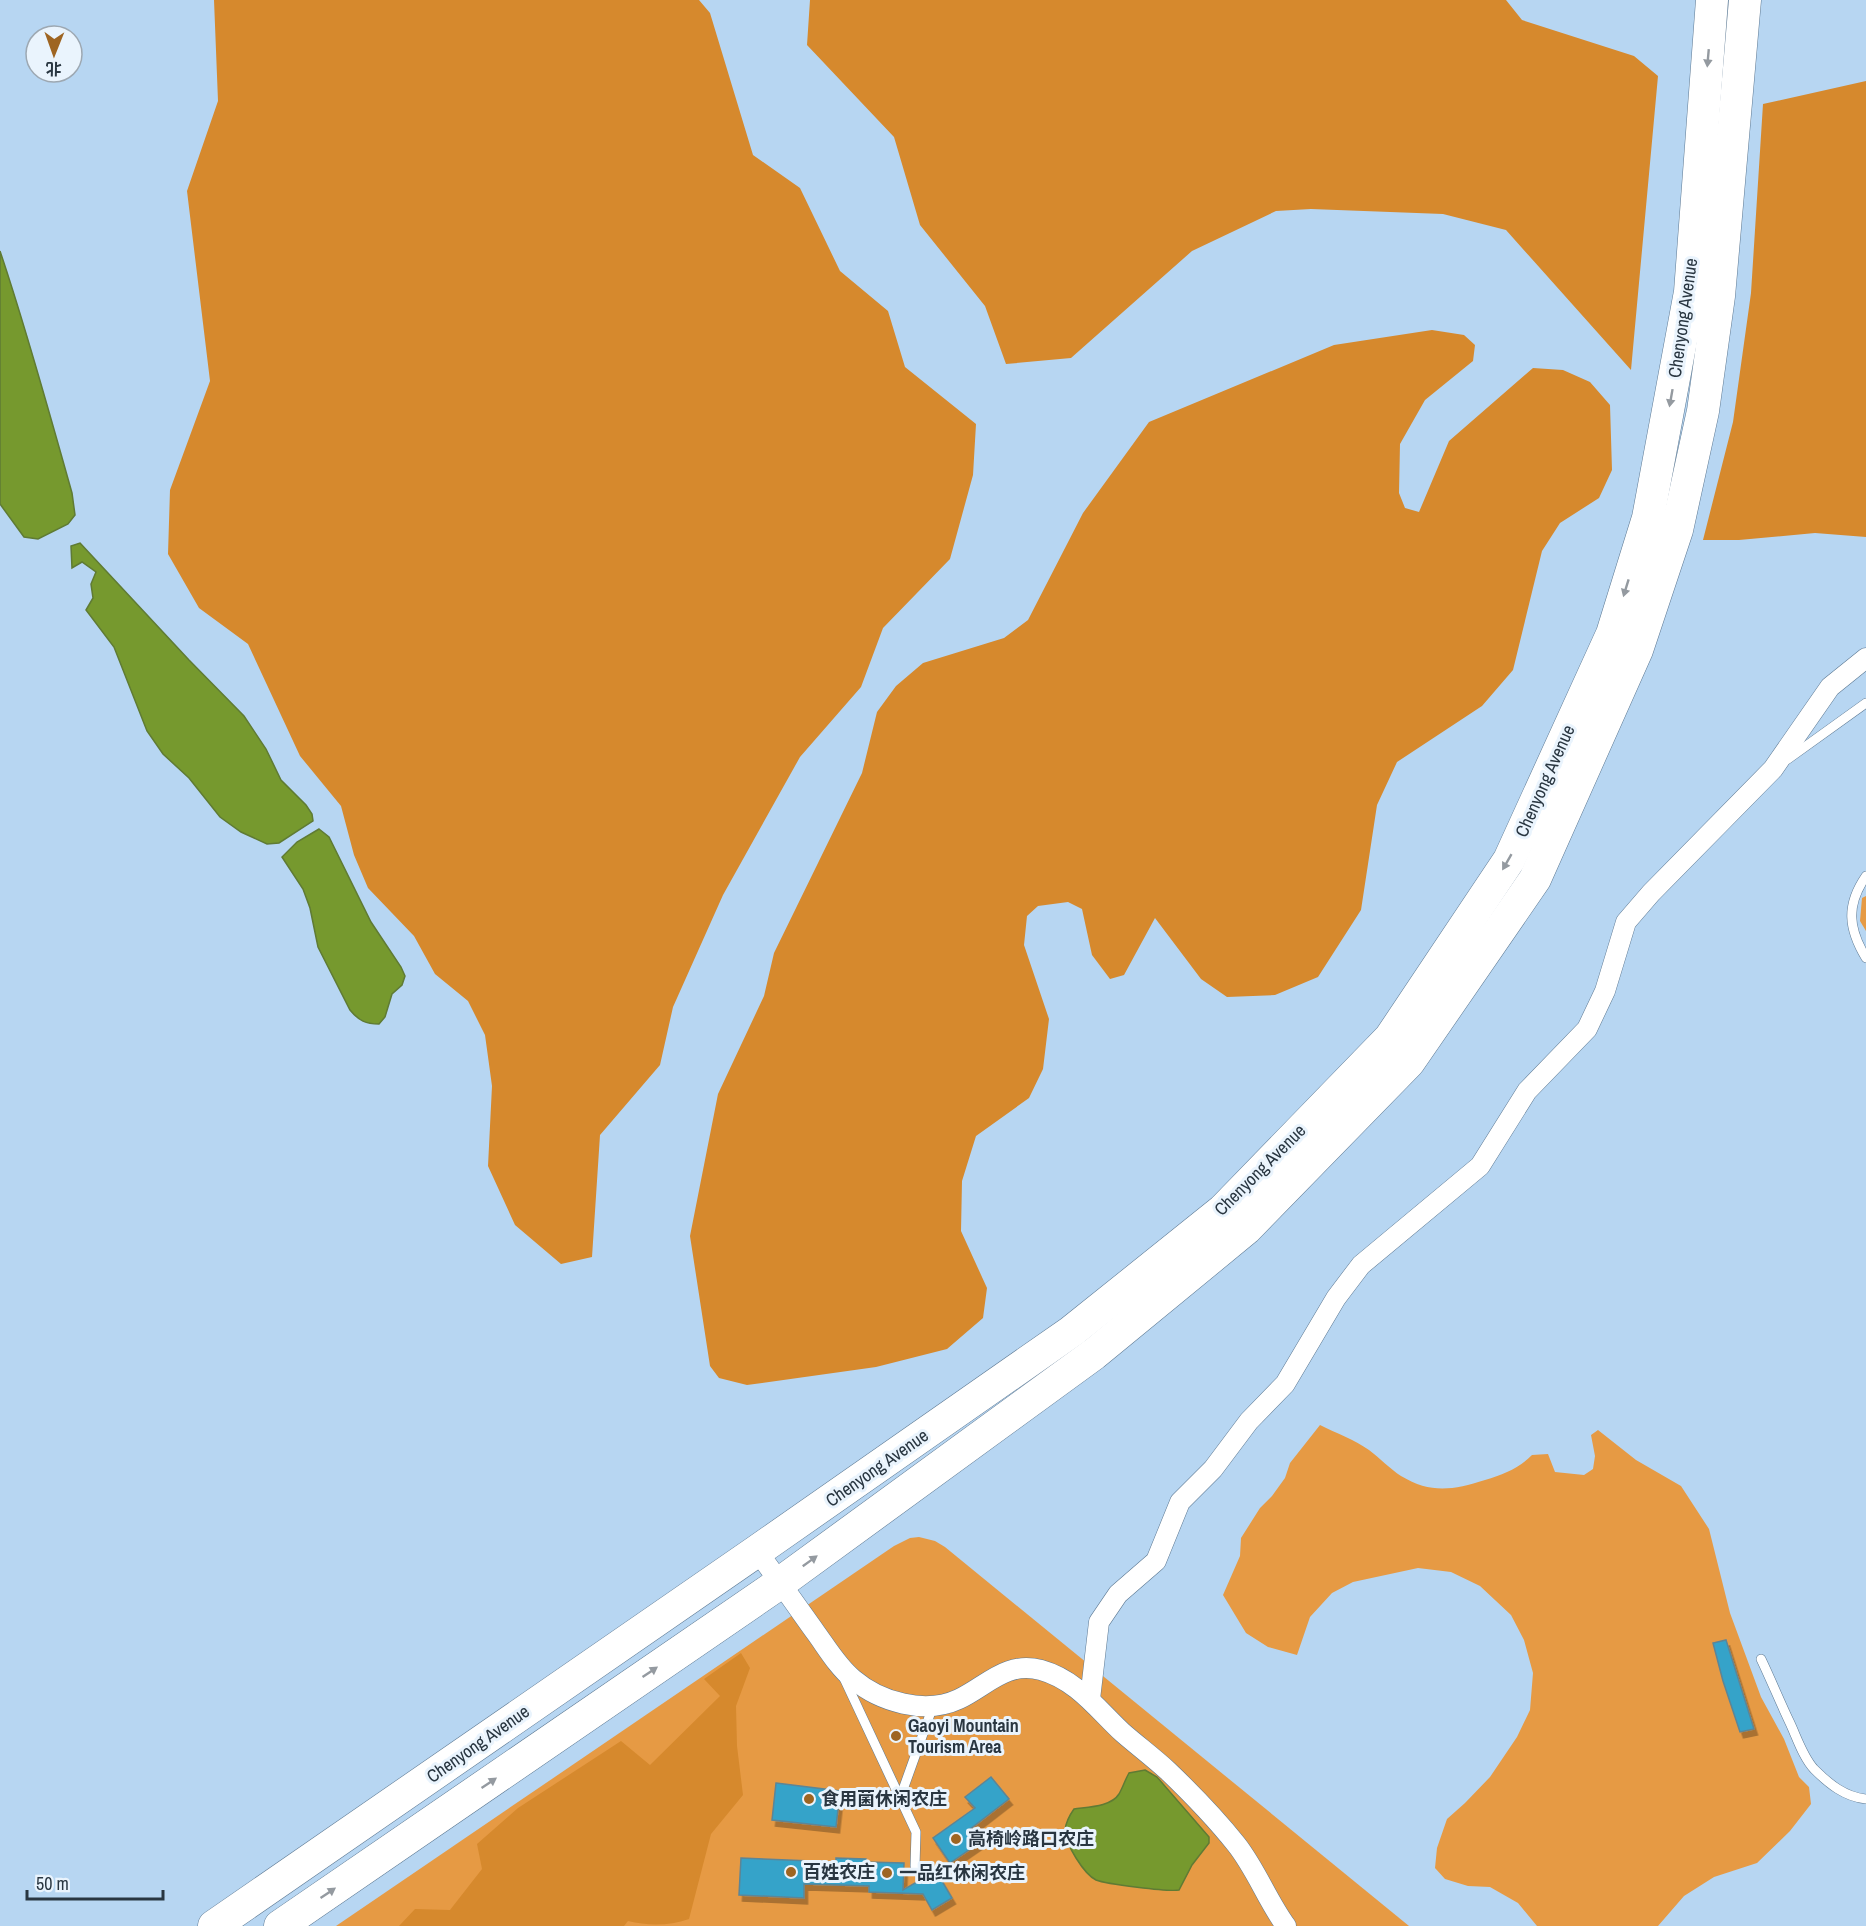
<svg xmlns="http://www.w3.org/2000/svg" width="1866" height="1926" font-family="'Archivo Narrow','Noto Sans SC',sans-serif">
<defs>
<filter id="shadow"><feDropShadow dx="3.5" dy="6" stdDeviation="0" flood-color="#0004"/></filter>
</defs>
<rect width="100%" height="100%" fill="#b7d6f2"/>
<g fill="#e69a44">
<path d="M1866,896v35l-6,-10 2,-23z"/>
<path d="M1320,1425c16,8 35,15 49,25 11,8 21,19 32,26 30,18 52,14 84,4 19,-6 33,-11 47,-25l16,-1 7,18 29,3 9,-6 2,-13 -4,-21 7,-5 38,30 45,26 28,43 21,84 31,84 23,42 15,38 10,10 2,17 -21,27 -33,32 -43,14 -30,19 -26,30h-121l-19,-23 -28,-16 -22,-1 -23,-7 -10,-11 2,-20 10,-29 18,-16 25,-26 27,-40 13,-27 3,-37 -9,-33 -13,-25 -31,-29 -29,-14 -33,-4 -65,14 -21,11 -22,24 -13,38 -29,-8 -22,-14 -23,-38 17,-39 1,-18 19,-30 12,-12 13,-18 5,-15z"/>
<path d="M919,1537l16,4 10,6 464,379h-1073l558,-380 16,-8z"/>
</g>
<g fill="#d6892d">
<path d="M214,0h485l11,13 43,142 47,33 40,83 48,40 17,56 71,57 -3,51 -23,84 -67,69 -22,59 -61,70 -77,138 -50,112 -13,58 -60,70 -8,122 -31,7 -46,-39 -27,-59 4,-80 -7,-51 -17,-34 -33,-27 -21,-38 -46,-48 -14,-33 -13,-49 -41,-50 -52,-112 -49,-36 -31,-54 2,-64 40,-109 -23,-190 31,-90z"/>
<path d="M810,0h696l16,20 112,36 24,20 -27,294 -125,-140 -63,-16 -132,-5 -35,2 -84,40 -121,107 -65,6 -21,-58 -65,-81 -26,-88 -87,-92z"/>
<path d="M1866,81v456l-51,-4 -76,7h-36l30,-118 18,-129 12,-189z"/>
<path d="M1432,330l32,5 11,10 -2,16 -48,39 -25,44 -1,49 6,15 14,4 30,-71 84,-73 30,2 27,12 20,23 2,65 -13,28 -39,25 -18,28 -29,119 -31,36 -85,56 -20,43 -16,105 -43,67 -43,18 -48,2 -26,-18 -46,-61 -31,57 -14,4 -18,-24 -10,-46 -14,-7 -30,4 -11,10 -3,29 25,74 -6,50 -14,29 -53,38 -14,45 -1,50 26,57 -4,30 -36,31 -71,18 -129,18 -28,-7 -9,-12 -20,-130 28,-142 46,-98 10,-43 88,-180 15,-61 19,-26 27,-23 81,-25 24,-18 55,-107 66,-91 185,-77z"/>
<path d="M741,1653l9,15 -14,38 1,40 6,49 -32,39 -22,85c-20,7 -41,7 -61,2l-4,5h-225l16,-17 35,1 32,-41 -5,-25 41,-36 103,-67 29,24 70,-69 -16,-17z"/>
</g>
<g fill="#76992e" stroke="#5f7b34" stroke-width="1.5">
<path d="M0,251c27,80 49,161 72,242l3,22 -7,9 -30,15 -14,-2 -24,-33z"/>
<path d="M80,543l109,117 55,56 22,33 15,31 25,25 6,9 1,7 -34,22 -12,1 -26,-12 -21,-15 -31,-39 -26,-24 -16,-23 -33,-84 -28,-37 7,-12 -2,-14 5,-12 -14,-10 -10,6 -1,-22z"/>
<path d="M319,829l10,8 42,85 30,45 4,9 -3,9 -10,9 -7,23 -6,7c-13,0 -20,-3 -29,-14l-32,-63 -8,-39 -7,-19 -21,-32 15,-15z"/>
<path d="M1145,1770l12,7 52,60v6l-17,22 -13,25c-11,2 -73,-6 -83,-10 -12,-6 -31,-36 -31,-50 1,-8 4,-14 9,-21 13,-2 37,-2 45,-15 4,-7 6,-14 10,-21z"/>
</g>
<g fill="#36a3c9" stroke="#5d8596" stroke-width="1.5" filter="url(#shadow)">
<path d="M1726,1640l28,89 -14,3 -17,-51 -10,-38z"/>
<path d="M991,1777l18,22 -40,31 10,13 -29,20 -17,-25 42,-30 -10,-11z"/>
<path d="M776,1783l64,8 -4,36 -64,-7z"/>
<path d="M741,1858l95,4v-4l30,1v3l38,1 -1,27 33,-19 16,27 -20,12 -9,-16 -54,-2v-6l-65,-2v14l-65,-3z"/>
</g>
<g fill="none" stroke-linecap="round" stroke-linejoin="round">
<g stroke="#5c7892" stroke-width="10">
<g id="service">
<path d="M1788,759l78,-56"/>
<path d="M1866,876c-20,29 -18,52 0,82"/>
<path d="M1761,1659c10,21 19,43 29,64 7,15 13,34 24,46 15,15 31,28 52,30"/>
<path d="M843,1676l73,156 -1,34"/>
<path d="M900,1798l33,-92"/>
</g>
</g>
<g stroke="#5c7892" stroke-width="21">
<g id="minor">
<path d="M757,1551c20,27 39,54 59,82 11,15 22,34 37,46 27,23 72,36 106,20 29,-14 47,-38 82,-29 36,10 57,40 82,63 15,13 31,25 45,38 24,23 48,48 68,73 20,25 31,56 50,82"/>
<path d="M1090,1699l9,-77 19,-28 38,-33 24,-59 33,-33 36,-48 36,-37 51,-86 25,-33 119,-99 47,-75 60,-62 18,-38 21,-69 25,-29 122,-124 57,-82 36,-29"/>
</g>
</g>
<g stroke="#5c7892" stroke-width="33">
<g id="trunk">
<path d="M214,1926l543,-375 315,-220 151,-121 167,-172 119,-178 103,-226 36,-116 42,-226 22,-292"/>
<path d="M280,1926l500,-343 314,-229 152,-125 163,-167 126,-183 102,-229 40,-120 26,-119 16,-115 26,-296"/>
</g>
</g>
<use href="#service" stroke="#fff" stroke-width="9"/>
<use href="#minor" stroke="#fff" stroke-width="20"/>
<use href="#trunk" stroke="#fff" stroke-width="32"/>
</g>
<defs><path id="oneway-solid" d="M-6-.8H1V-3.2L6.5 0L1 3.2V.8H-6Z" transform="scale(1.5)"/></defs>
<g fill="#949aa0">
<use href="#oneway-solid" transform="translate(1708 58) rotate(95)"/>
<use href="#oneway-solid" transform="translate(1671 398) rotate(100)"/>
<use href="#oneway-solid" transform="translate(1626 588) rotate(107)"/>
<use href="#oneway-solid" transform="translate(1507 862) rotate(120)"/>
<use href="#oneway-solid" transform="translate(810 1561) rotate(-36)"/>
<use href="#oneway-solid" transform="translate(650 1672) rotate(-34)"/>
<use href="#oneway-solid" transform="translate(489 1783) rotate(-34)"/>
<use href="#oneway-solid" transform="translate(328 1893) rotate(-34)"/>
</g>
<g fill="#9e6522" stroke="#eaf4fd" stroke-width="2">
<circle cx="896" cy="1736" r="6"/>
<circle cx="809" cy="1799" r="6"/>
<circle cx="956" cy="1839" r="6"/>
<circle cx="791" cy="1872" r="6"/>
<circle cx="887" cy="1873" r="6"/>
</g>
<g text-anchor="middle" stroke-width="6" stroke-linejoin="round" paint-order="stroke">
<g font-size="18" fill="#293641" stroke="#eaf4fd">
<text transform="translate(1683 318) rotate(-82)" y="6">Chenyong Avenue</text>
<text transform="translate(1545 781) rotate(-66)" y="6">Chenyong Avenue</text>
<text transform="translate(1260 1170) rotate(-45)" y="6">Chenyong Avenue</text>
<text transform="translate(877 1468) rotate(-35)" y="6">Chenyong Avenue</text>
<text transform="translate(478 1744) rotate(-35)" y="6">Chenyong Avenue</text>
</g>
<g font-size="18" font-weight="bold" fill="#293641" stroke="#eaf4fd" text-anchor="start">
<text x="908" y="1732">Gaoyi Mountain<tspan x="908" dy="21">Tourism Area</tspan></text>
<text x="821" y="1805">食用菌休闲农庄</text>
<text x="968" y="1845">高椅岭路口农庄</text>
<text x="803" y="1878">百姓农庄</text>
<text x="899" y="1879">一品红休闲农庄</text>
</g>
</g>
<g transform="translate(54 54) rotate(181)"><circle r="28" fill="#eaf4fd" stroke="#9da8b2" stroke-width="1.5"/>
<path d="M0-4.5L10 22L0 15L-10 22Z" fill="#9e6522"/>
<text y="-9" font-size="16" font-weight="bold" text-anchor="middle" fill="#293641">北</text>
</g>
<path d="M27 1890v9h136v-9" fill="none" stroke="#293641" stroke-width="3"/>
<text x="36" y="1890" font-size="18" fill="#293641" stroke="#eaf4fd" stroke-width="4.5" paint-order="stroke">50 m</text>
</svg>
